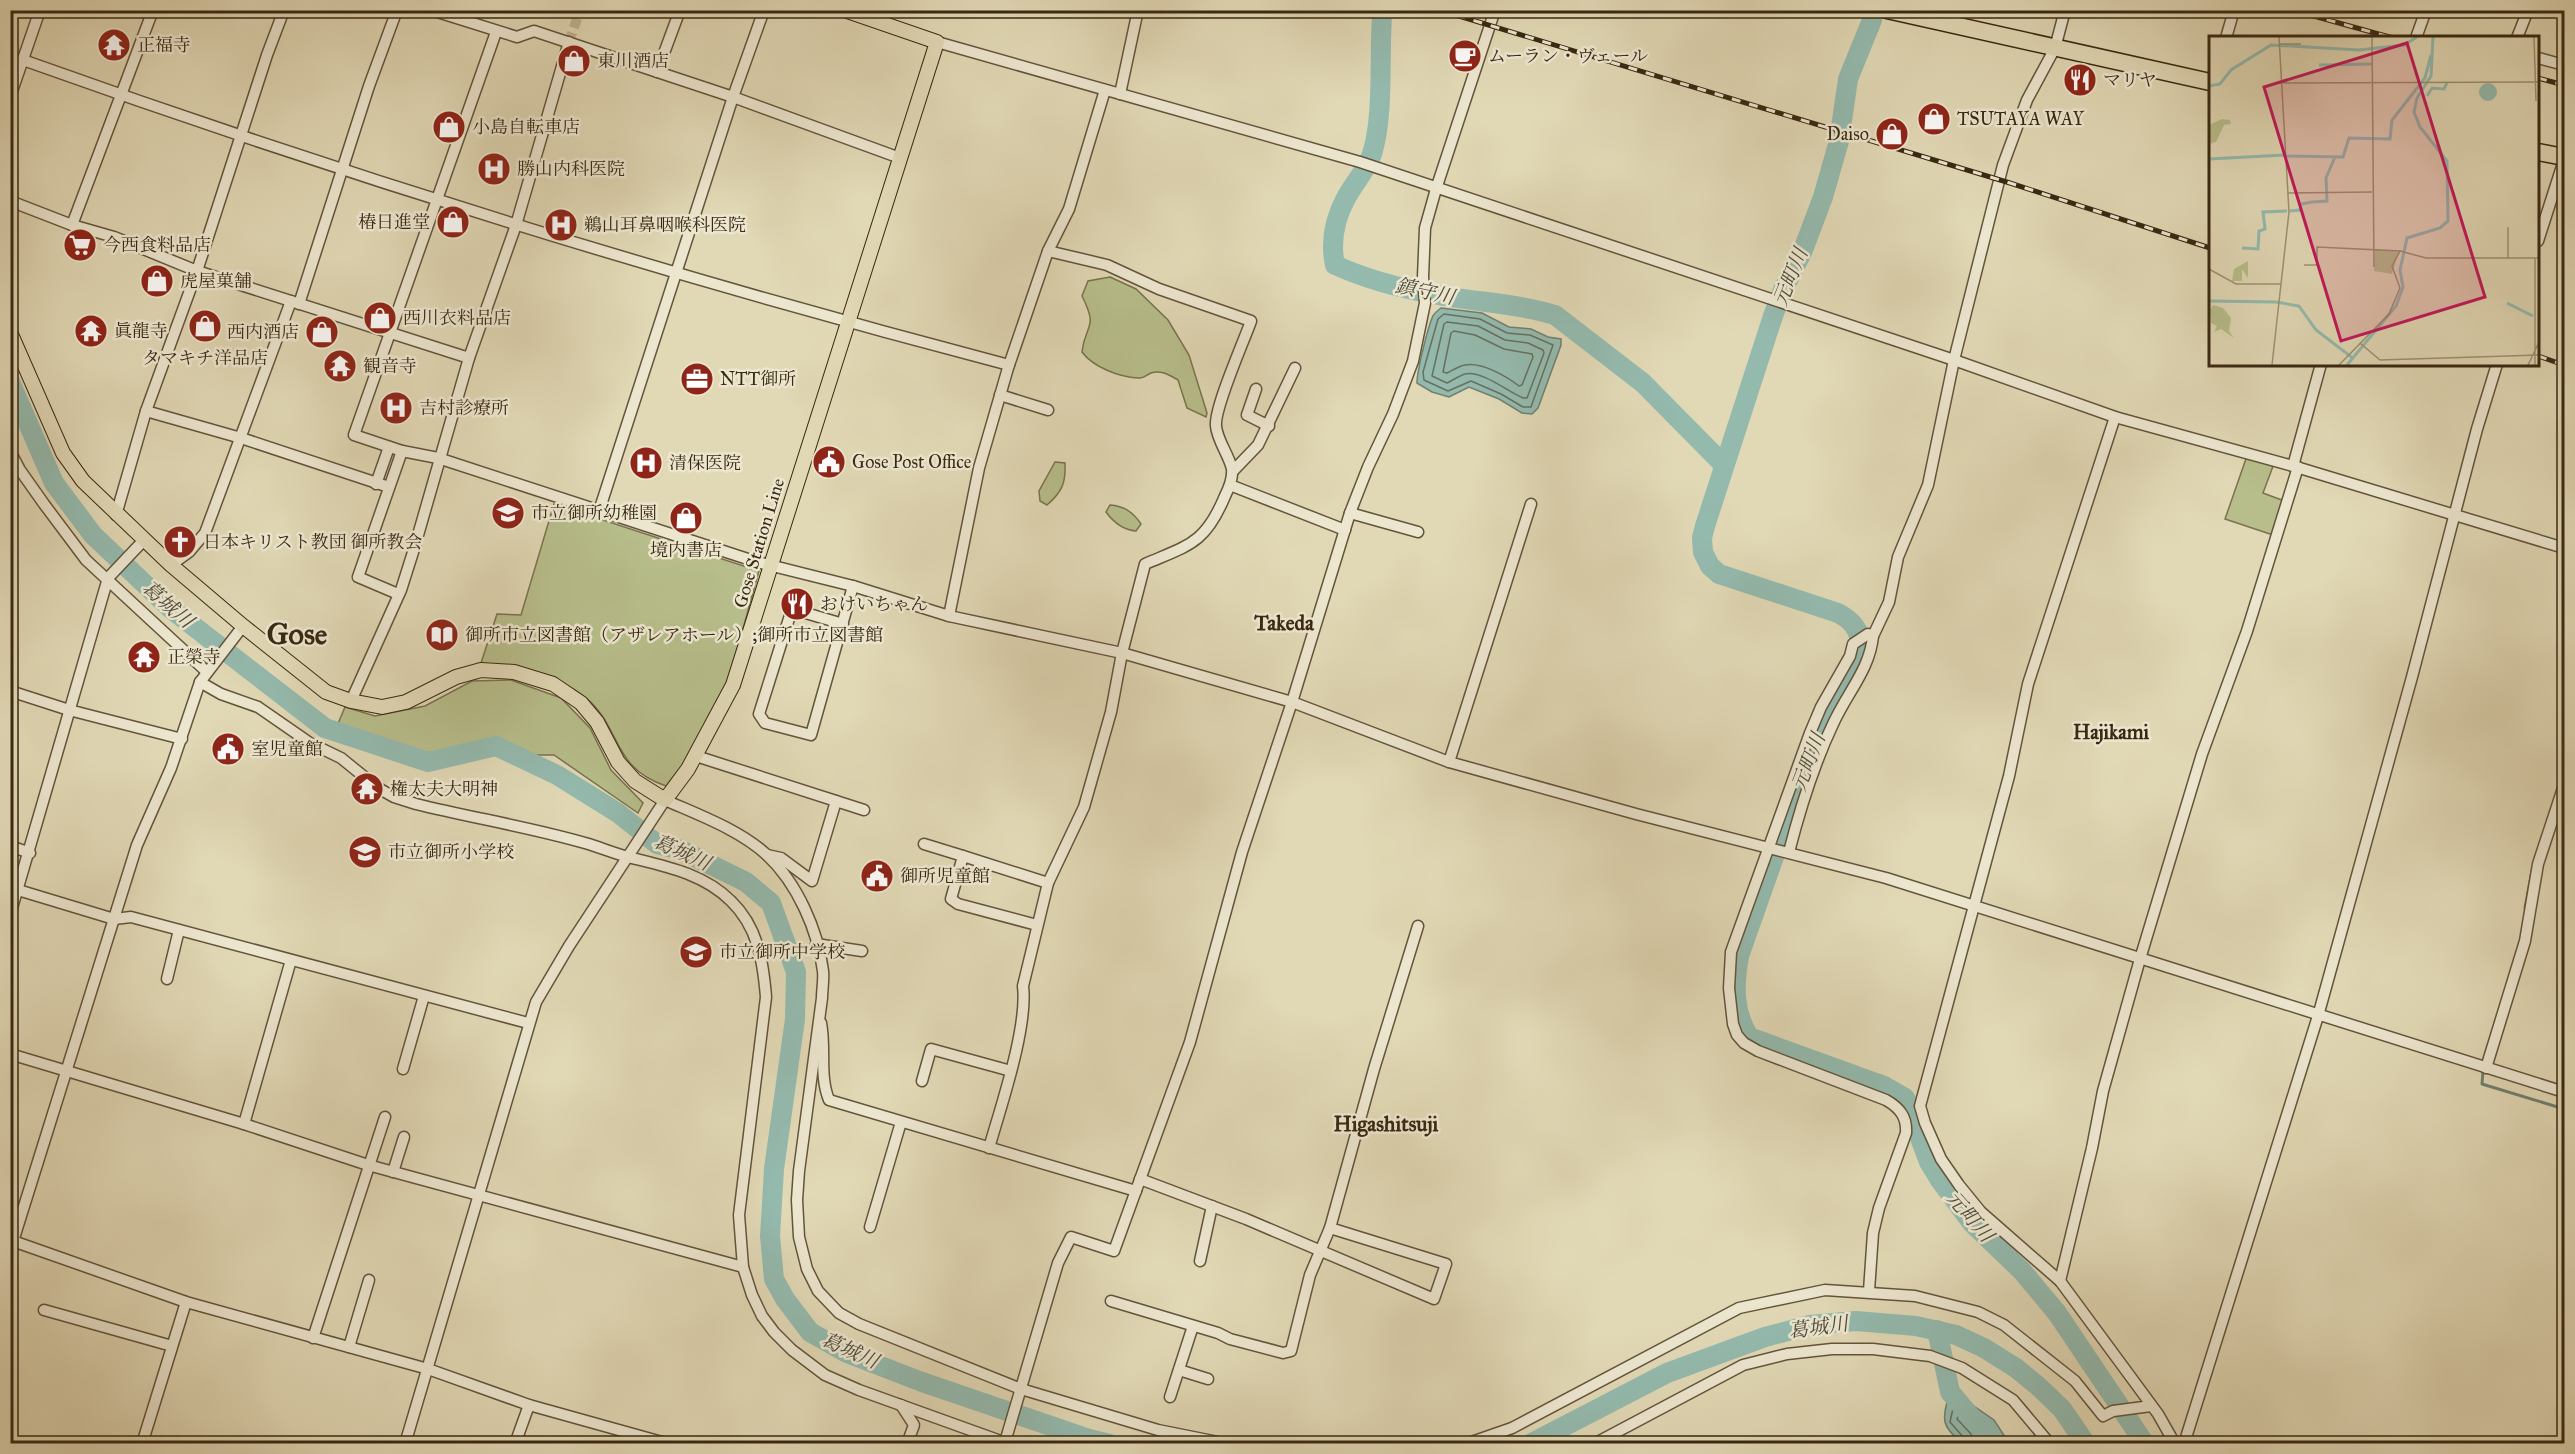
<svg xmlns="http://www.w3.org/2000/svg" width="2575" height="1454" font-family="'IM FELL Great Primer','Noto Serif JP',serif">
<rect width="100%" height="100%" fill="#e1d8b5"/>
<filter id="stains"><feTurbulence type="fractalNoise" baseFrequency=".00333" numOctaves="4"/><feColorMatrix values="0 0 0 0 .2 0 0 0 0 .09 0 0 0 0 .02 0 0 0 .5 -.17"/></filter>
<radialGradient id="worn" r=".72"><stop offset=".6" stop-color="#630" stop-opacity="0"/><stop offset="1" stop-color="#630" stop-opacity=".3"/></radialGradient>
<g fill="#b7be8b" stroke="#78734e" stroke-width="1.5">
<path d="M1110,277l26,12 32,31 21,35 18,58 -1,4 -19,-9 -9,-28c-9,-5 -16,-10 -27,-7 -5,2 -7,6 -13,5 -19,-1 -45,-11 -56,-26 3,-29 17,-22 0,-56l6,-15z"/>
<path d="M2248,453l27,8 -12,32 24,9 -11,34 -51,-17z"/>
<path d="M1055,462l10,1c1,20 -3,29 -18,42l-7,-4 -1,-10z"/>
<path d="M554,504l205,67 -31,112 -44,80 -18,23c-55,-18 -44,-59 -81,-89 -30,-24 -67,-27 -104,-34l16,-49 24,1z"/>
<path d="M1110,505c14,1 23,7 31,19l-5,7c-13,-1 -22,-8 -30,-19z"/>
<path d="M511,680l50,18 29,30 21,42 32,33 -5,10 -84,-58h-23l-44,-14 -26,14 -65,-2 -59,-27 8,-19 30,9 50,-10 47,-25z"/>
</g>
<g fill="#94baae" stroke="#708070" stroke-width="1.5">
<path d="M1441,308l41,5 27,14 22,2 17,8 13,2v6l-23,63 -6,6 -10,-1 -23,-14 -30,-12 -20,10 -17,-5 -15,-9c0,-12 10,-52 15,-65 1,-4 5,-7 9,-10z"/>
<path d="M1949,1395l23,10 22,15 15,23h-47c-21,-17 -20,-23 -13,-48z"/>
</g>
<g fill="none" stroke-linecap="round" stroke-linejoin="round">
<g stroke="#667160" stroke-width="1.5">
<path d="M1444,314l36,5 27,14 23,2 23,10 -22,62h-8l-22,-13 -30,-13 -23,10 -24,-11 -1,-8 15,-53z"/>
<path d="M1447,322l31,4 27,14 23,3 15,7 1,3 -17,45h-4c-15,-6 -41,-28 -58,-24 -6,2 -12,6 -18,9l-15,-7 12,-52z"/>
<path d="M1454,331l21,4 29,14 28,5 1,3 -11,28 -3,1c-13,-10 -37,-24 -54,-21 -6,1 -12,5 -18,8l-4,-1 8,-39z"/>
<path d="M1965,1444l-1,-6 -14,-16 4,-18c25,7 33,21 47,40"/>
<path d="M1973,1444l-2,-10 -14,-15 2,-4c15,2 25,16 33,29"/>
</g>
<g stroke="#708070" stroke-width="3">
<path d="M2560,784l4,-15"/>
<path d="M2525,908l7,-37"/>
<path d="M2483,1071l-1,13 82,25"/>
</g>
<g stroke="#94baae" stroke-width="20">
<path d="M1379,10l3,6c-3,42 2,100 -10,138 -6,17 -18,29 -26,44 -12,22 -16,43 -11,67 31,14 64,23 98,29 40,8 83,9 122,21l88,68 80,81"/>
<path d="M1872,20l-24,59 -9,62 -16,56 -20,53 -20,40 -10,26 -68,210 -3,12 1,14 7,14 9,8 119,39c45,24 10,62 -7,92 -6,9 -10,20 -14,30l-78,221c-5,29 -6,55 10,81l135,49 21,12 24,64 11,18 32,43 50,48 35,42 88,131"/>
<path d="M10,382l44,101 39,52 77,73 155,120 103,34 68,-16 61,29 61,38 39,31 24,6 65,32 25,21 25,69 -1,47 -21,150 -4,67 4,43 11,20 25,33 37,21 75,29 167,57 21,5"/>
<path d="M1937,1330l13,62 44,52"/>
<path d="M1530,1444l137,-71 98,-36 45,-12 46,-4 60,5 40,9 28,13 32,20 22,18 24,23 24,35"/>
</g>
<path stroke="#bfb594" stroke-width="10" stroke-dasharray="10 5" stroke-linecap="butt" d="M569,42l11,-32"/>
<g stroke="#63543b" stroke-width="13">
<g id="minor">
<path d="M431,10l86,27 17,-6 199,66 167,61"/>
<path d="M496,32l-142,403 48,16 36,7 319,104 96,24 96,30 173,37 170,49 157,60 187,52 250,64 678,214"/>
<path d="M2226,38l8,-28"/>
<path d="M2416,38l10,-28"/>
<path d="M2517,38l11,-28"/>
<path d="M937,42l423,120 594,198 161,57 178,49 271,82"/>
<path d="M2538,58l26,7"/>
<path d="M23,60c324,116 653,218 986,305"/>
<path d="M657,72l23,-62"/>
<path d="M1120,94l18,-84"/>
<path d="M10,97l30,-87"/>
<path d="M10,201l62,24 42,12 83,34 272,87"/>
<path d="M72,225l81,-215"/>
<path d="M2538,241l26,-81"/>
<path d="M299,304l70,-218 28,-76"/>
<path d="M1256,389l-9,26 22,11"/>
<path d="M1000,395l48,15"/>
<path d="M146,411l95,27 148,49"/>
<path d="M2115,417l-87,267 -19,92 -89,330 5,17 16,36 18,26 22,27 79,69 98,133 17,30"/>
<path d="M10,451l10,19 24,34 42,56 121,112"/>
<path d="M2293,466l28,-102"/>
<path d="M1233,471l25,-26 37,-77"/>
<path d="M376,484l13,-37"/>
<path d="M1230,485l115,45"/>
<path d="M599,511l134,-414 31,-87"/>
<path d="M1350,513l68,19"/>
<path d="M116,515l30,-104 51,-140 70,-216 17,-45"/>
<path d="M171,565l18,-13 16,-19 86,-232"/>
<path d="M398,594l-40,-17 44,-126"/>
<path d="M949,616l30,-148 29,-100 40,-117 21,-42 36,-119"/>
<path d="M843,624l-51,-15 -33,105 6,9 46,12 42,-149"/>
<path d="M200,682l21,12 37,13 52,36 31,15 37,30 16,9 22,7c56,14 114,23 169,39 14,4 28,10 43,14 36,9 75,16 103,44 27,26 32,60 35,96l-27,218 4,52 9,28 10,21 12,16 18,18 33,25 34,15 150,54"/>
<path d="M10,691l59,19 113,29"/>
<path d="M351,701l50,-111 13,-41 55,-191 47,-133 53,-183"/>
<path d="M696,756l168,54"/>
<path d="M1449,762l82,-258"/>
<path d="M924,844l39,12"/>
<path d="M10,846l20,7"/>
<path d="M1789,852c11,-43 25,-88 44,-128 14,-31 37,-55 40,-88"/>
<path d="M767,855l14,3 31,23 24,-80"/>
<path d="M18,890l96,29 17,-2 397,106"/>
<path d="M10,915l98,-337 36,-38"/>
<path d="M1037,925l-79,-21 -7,-5 12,-43 85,27"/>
<path d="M816,944l46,7"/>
<path d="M167,979l12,-49"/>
<path d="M821,1023c5,26 -2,52 8,77l307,91"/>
<path d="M10,1054l234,70 124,41 375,102"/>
<path d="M2486,1068l39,-127 13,-77 26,-79"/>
<path d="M403,1069l21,-73"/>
<path d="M922,1081l9,-32 80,22"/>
<path d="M244,1124l47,-164"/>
<path d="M989,1148c12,-42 39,-121 34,-162l25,-103 36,-76 27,-95 11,-59 23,-89c44,-19 60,-20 80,-68 4,-8 8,-18 7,-27 -3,-14 -15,-29 -16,-43 -2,-18 28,-85 35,-105l-92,-32 -52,-24 -59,-14"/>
<path d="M393,1172l11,-35"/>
<path d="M1140,1179l106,40 188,80 12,-35 -116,-36"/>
<path d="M870,1227l31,-105"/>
<path d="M10,1240l176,62 242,67 101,36 140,39"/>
<path d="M10,1251l127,-406 34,-77 29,-86 43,-56"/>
<path d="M1200,1261l12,-55"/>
<path d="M2060,1281l32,-133 11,-57 37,-132 62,-205 45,-123 51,-164"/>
<path d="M1869,1291l4,-58 6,-25 27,-75c1,-16 -6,-25 -20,-33l-128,-49 -14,-8 -7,-8 -4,-11 -4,-36 2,-36 79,-219 11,-26 29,-51 3,-12 15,-10 5,2 16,-34 9,-45 30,-72 26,-125 49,-195 24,-65 28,-52 10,-38"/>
<path d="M1111,1301l107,32 12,6 53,14 8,-2 19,-76 20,-47 44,-159 44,-143"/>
<path d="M44,1310l128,36"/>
<path d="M313,1338l72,-221"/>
<path d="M349,1347l20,-67"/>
<path d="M1179,1370l29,9"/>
<path d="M1170,1397l23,-71"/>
<path d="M901,1405l13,20 -7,19"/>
<path d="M1005,1442l53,-179 13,-26 43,14 76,-209 52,-190 50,-150 58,-189 18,-46 25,-53 20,-53 12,-58 -2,-26 2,-49 11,-39 59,-179"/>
<path d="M142,1444l44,-142"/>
<path d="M405,1444l131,-442 33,-56 96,-146c34,15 75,30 102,55 30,28 51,75 56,116 1,9 -1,18 -1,27l-23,173 -2,29 2,37 8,32 11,22 21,22 20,11 162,65 137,41 70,14"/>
<path d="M515,1444l14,-39"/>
<path d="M1466,1444l46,-16 227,-120 86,-18 90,6 63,16 26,13 71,56 28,35 10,-5 38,-5"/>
<path d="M1594,1444l149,-79 44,-11 45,-5h41l57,7 32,12 51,32 37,44"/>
<path d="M2184,1444l134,-428 94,-339 65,-248 20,-65"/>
</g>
</g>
<g stroke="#392812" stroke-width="16">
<path id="major" d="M10,332l53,121 20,28 88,84 72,61 83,66 25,9 31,6 24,-5 50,-25 25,-7 33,2 39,12 28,19 16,19 21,40 17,19 30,19 23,-31 45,-84 204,-643 -93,-32"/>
</g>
<g stroke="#392812" stroke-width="19">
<g id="highway">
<path d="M1887,10l323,72"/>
<path d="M2538,152l26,5"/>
</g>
</g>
<use href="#minor" stroke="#ece6cf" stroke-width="10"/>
<use href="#major" stroke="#e1d8b5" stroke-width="14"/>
<use href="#highway" stroke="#e1d8b5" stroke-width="16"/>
<g stroke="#392812" stroke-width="5">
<g id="rail">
<path d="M1439,10l571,173 200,65"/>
<path d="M2292,10l101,28"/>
<path d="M2538,78l26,7"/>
<path d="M2538,356l26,9"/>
</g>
</g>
<use href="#rail" stroke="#ece6cf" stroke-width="3" stroke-dasharray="9" stroke-linecap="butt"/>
</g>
<defs>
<g id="temple-disc" transform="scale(1.725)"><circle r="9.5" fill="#8f2418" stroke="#ece6cf"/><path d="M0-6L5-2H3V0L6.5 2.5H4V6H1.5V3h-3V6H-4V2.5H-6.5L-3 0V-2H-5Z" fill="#fff"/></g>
<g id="cafe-disc" transform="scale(1.725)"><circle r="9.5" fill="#8f2418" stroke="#ece6cf"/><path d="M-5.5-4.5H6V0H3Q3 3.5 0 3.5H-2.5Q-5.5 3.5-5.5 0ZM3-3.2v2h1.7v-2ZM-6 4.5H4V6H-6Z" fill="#fff"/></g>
<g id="shop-disc" transform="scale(1.725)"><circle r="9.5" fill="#8f2418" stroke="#ece6cf"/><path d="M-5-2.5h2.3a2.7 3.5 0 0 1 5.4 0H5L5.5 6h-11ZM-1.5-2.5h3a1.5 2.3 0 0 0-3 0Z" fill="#fff"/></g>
<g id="restaurant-disc" transform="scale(1.725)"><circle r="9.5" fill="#8f2418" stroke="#ece6cf"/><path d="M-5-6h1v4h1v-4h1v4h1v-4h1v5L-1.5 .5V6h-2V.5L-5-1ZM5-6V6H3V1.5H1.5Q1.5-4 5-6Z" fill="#fff"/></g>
<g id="hospital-disc" transform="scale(1.725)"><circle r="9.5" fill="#8f2418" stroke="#ece6cf"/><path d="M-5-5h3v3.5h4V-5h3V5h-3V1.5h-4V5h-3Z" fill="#fff"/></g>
<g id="supermarket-disc" transform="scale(1.725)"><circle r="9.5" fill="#8f2418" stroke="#ece6cf"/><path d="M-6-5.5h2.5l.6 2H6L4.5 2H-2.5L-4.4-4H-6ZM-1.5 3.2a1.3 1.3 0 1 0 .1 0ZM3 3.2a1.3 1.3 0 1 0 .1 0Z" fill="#fff"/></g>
<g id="office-disc" transform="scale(1.725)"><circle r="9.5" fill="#8f2418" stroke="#ece6cf"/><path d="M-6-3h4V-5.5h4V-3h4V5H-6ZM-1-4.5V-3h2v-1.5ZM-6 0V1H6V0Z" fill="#fff"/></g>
<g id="civic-disc" transform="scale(1.725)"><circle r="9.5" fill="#8f2418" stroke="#ece6cf"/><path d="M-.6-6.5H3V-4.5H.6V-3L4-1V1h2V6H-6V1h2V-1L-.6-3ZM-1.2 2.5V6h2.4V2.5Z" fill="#fff"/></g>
<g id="school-disc" transform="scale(1.725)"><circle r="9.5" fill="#8f2418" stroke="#ece6cf"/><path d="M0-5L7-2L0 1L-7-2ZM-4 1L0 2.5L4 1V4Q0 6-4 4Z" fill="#fff"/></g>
<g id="church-disc" transform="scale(1.725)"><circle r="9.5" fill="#8f2418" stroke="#ece6cf"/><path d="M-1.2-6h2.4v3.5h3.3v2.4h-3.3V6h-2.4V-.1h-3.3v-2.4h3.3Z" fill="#fff"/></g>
<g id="library-disc" transform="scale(1.725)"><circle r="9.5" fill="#8f2418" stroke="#ece6cf"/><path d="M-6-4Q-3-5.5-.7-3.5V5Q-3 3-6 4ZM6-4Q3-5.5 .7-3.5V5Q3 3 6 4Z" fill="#fff"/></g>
</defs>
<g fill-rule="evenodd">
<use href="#temple-disc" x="114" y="45"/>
<use href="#cafe-disc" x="1465" y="56"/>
<use href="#shop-disc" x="574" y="61"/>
<use href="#restaurant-disc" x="2080" y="80"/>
<use href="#shop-disc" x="1934" y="119"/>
<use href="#shop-disc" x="449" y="127"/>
<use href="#shop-disc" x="1892" y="134"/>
<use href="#hospital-disc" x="494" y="169"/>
<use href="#shop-disc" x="453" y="222"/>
<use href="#hospital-disc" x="561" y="225"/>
<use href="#supermarket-disc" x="80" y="245"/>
<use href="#shop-disc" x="157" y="281"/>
<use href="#shop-disc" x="380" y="318"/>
<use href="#shop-disc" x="205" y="326"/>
<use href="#temple-disc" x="91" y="331"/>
<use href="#shop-disc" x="322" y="332"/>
<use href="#temple-disc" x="340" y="366"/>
<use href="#office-disc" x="697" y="379"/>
<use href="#hospital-disc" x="396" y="408"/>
<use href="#civic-disc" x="829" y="462"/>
<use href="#hospital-disc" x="646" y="463"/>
<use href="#school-disc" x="508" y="513"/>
<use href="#shop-disc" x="686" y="518"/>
<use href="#church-disc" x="180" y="542"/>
<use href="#restaurant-disc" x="797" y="604"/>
<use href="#library-disc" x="442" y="635"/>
<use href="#temple-disc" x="144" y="657"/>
<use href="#civic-disc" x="228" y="749"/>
<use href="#temple-disc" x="367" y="789"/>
<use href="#school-disc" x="365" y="852"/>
<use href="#civic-disc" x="877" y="876"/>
<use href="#school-disc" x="696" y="952"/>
</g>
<g text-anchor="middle" stroke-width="5" stroke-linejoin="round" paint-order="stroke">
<g font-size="18" fill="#392812" stroke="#ece6cf" text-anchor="start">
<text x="137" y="51">正福寺</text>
<text x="1488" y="62">ムーラン・ヴェール</text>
<text x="597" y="67">東川酒店</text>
<text x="2103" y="86">マリヤ</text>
<text x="1957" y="125">TSUTAYA WAY</text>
<text x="472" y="133">小島自転車店</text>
<text x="1869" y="140" text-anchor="end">Daiso</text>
<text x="517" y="175">勝山内科医院</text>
<text x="430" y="228" text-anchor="end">椿日進堂</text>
<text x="584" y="231">鵜山耳鼻咽喉科医院</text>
<text x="103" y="251">今西食料品店</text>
<text x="180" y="287">虎屋菓舗</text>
<text x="403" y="324">西川衣料品店</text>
<text x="114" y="337">眞龍寺</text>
<text x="299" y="338" text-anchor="end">西内酒店</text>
<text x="205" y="364" text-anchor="middle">タマキチ洋品店</text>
<text x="363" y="372">観音寺</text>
<text x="720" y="385">NTT御所</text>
<text x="419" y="414">吉村診療所</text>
<text x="852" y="468">Gose Post Office</text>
<text x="669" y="469">清保医院</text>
<text x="531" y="519">市立御所幼稚園</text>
<text x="203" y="548">日本キリスト教団 御所教会</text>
<text x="686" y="556" text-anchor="middle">境内書店</text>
<text x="820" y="610">おけいちゃん</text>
<text x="465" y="641">御所市立図書館（アザレアホール）;御所市立図書館</text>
<text x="167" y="663">正榮寺</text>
<text x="251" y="755">室児童館</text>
<text x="390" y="795">権太夫大明神</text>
<text x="388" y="858">市立御所小学校</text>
<text x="900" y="882">御所児童館</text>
<text x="719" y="958">市立御所中学校</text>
</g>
<g font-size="18" fill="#392812" stroke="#ece6cf">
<text transform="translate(759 543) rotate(-73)" y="6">Gose Station Line</text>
</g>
<g font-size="20" font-style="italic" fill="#504c39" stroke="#ece6cf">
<text transform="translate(1790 277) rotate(-68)" y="7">元町川</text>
<text transform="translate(1425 291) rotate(12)" y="7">鎮守川</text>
<text transform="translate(168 604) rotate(41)" y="7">葛城川</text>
<text transform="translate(1808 762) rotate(-69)" y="7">元町川</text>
<text transform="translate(682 852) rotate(24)" y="7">葛城川</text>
<text transform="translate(1970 1216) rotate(49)" y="7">元町川</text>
<text transform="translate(1818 1327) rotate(-8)" y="7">葛城川</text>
<text transform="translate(850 1350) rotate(24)" y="7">葛城川</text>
</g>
<g font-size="20" font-weight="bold" fill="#392812" stroke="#ece6cf">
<text x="2111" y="739">Hajikami</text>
</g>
<g font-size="21" font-weight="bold" fill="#392812" stroke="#ece6cf">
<text x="1284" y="630">Takeda</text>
<text x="1386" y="1131">Higashitsuji</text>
</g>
<g font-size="30" font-weight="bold" fill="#392812" stroke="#ece6cf">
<text x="297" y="644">Gose</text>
</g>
</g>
<g transform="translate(2209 36)">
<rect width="330" height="330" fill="#e1d8b5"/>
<path d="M13,83l8,1 1,4 -7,1 -8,17 -7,2v-19zM166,213l24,3 -7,22 -18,-3zM39,225v17l-6,-9v12h-10l2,-12zM4,269l10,3 8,10 -2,13 5,7 -13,-9 -7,3 3,-6 -6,-3 -1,-13z" fill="#b7be8b"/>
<path d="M270 56a9 9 0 1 1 18 0a9 9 0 1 1-18 0Z" fill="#94baae"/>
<path fill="none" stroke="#94baae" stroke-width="3" d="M110,29l53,-1M0,50l11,-2 11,-14 40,-25 88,5 45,-5 13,-8M218,60l5,-8 12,1 3,-6M78,120l56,1 6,-19 41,1 2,-19 33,-42 6,-23M0,123l75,-4M81,175l10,-1 1,-6 11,-2 15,-1 -1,-23 9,-21M33,212l16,1 1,-18 6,-2 -2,-17 24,-1M0,265l67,1 23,4 17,24 38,29M298,267l26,13M138,329l49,-59 7,-19 -3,-17 7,-32 33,-10 8,-7 -1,-60 -27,-34 -6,-15 3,-14 14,-22 2,-39"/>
<path fill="none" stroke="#9e9274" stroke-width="1.5" d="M163,1l2,230M325,1l2,64M70,8h22M74,47l256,-1M79,157l84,-1M299,191v31M191,215l26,7h109M95,229h13v-18l83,4 -8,15 8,22 -11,26 -50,51M0,233l27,15h45M151,307l20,17 159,-5M63,329l17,-153 -10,-175M319,329l11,-23M326,329v-107h4"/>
<path fill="#c2185b" fill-opacity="0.15" stroke="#c2185b" stroke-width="3" d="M198,7l78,254 -144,44 -77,-254z"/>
<rect width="330" height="330" fill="none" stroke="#392812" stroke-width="3"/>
</g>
<rect width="2575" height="1454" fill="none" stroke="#e1d8b5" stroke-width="36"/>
<rect x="12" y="12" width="2551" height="1430" fill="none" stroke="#392812" stroke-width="3"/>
<rect x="18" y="18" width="2539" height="1418" fill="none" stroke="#392812" stroke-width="1.5"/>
<rect width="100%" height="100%" filter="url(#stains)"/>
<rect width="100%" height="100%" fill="url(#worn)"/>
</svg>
